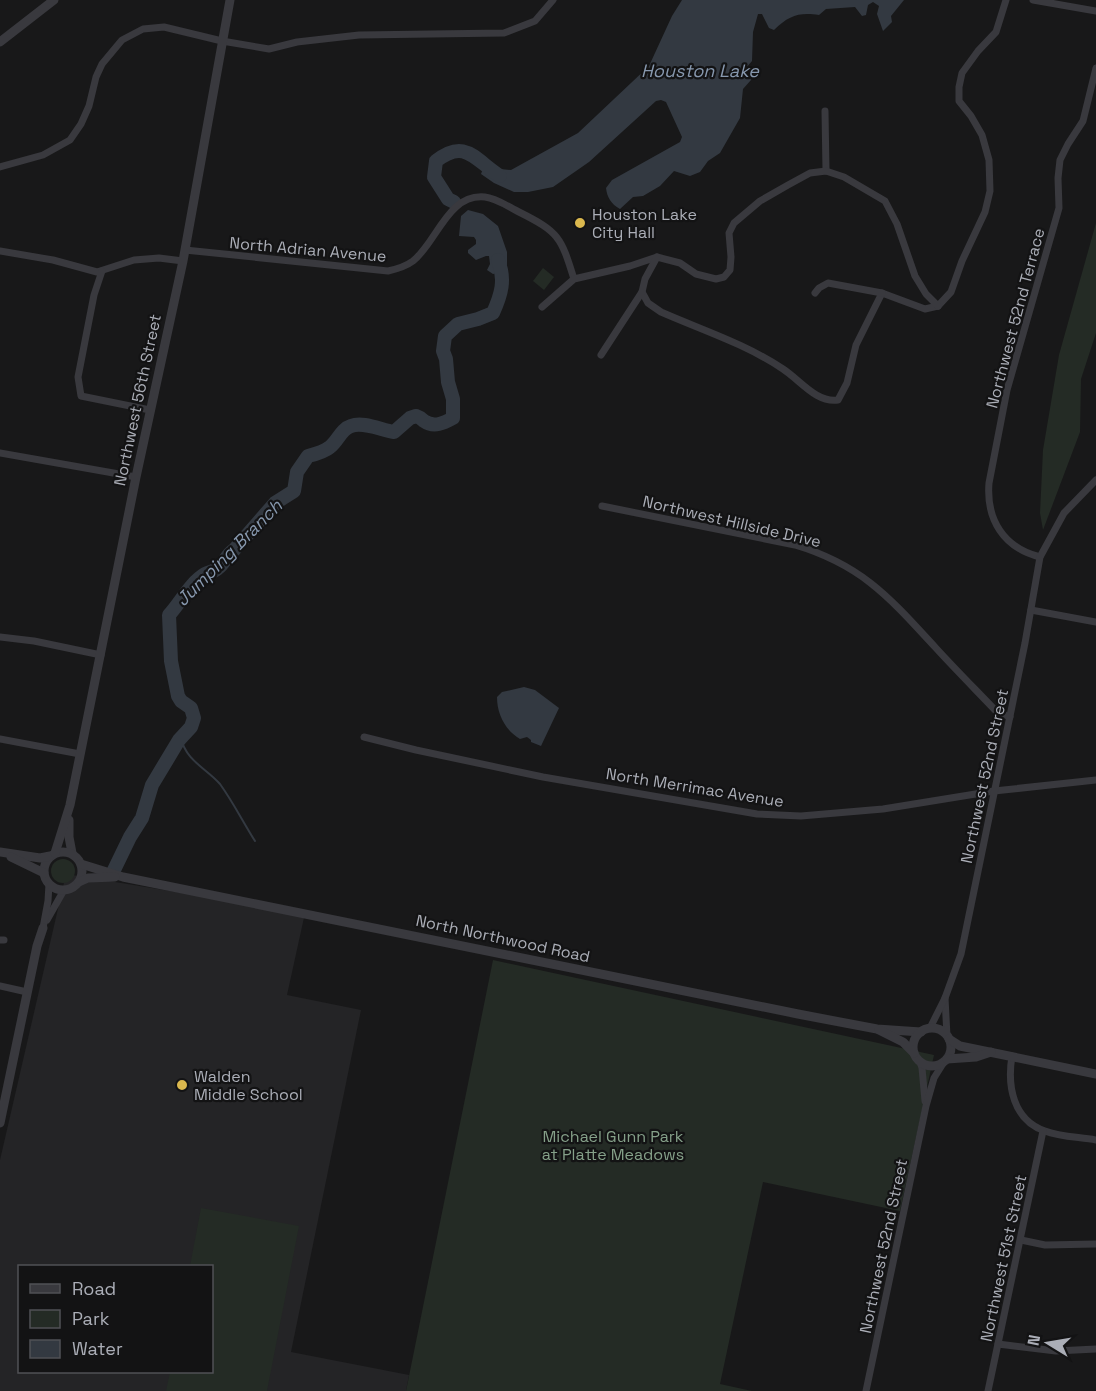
<svg xmlns="http://www.w3.org/2000/svg" width="1096" height="1391" font-family="'Space Grotesk',sans-serif">
<rect width="100%" height="100%" fill="#181819"/>
<path fill="#242426" fill-rule="evenodd" d="M66,874l239,39 -18,82 74,15 -70,342 118,23 -3,16h-406v-231zM20,1266h192v106h-192z"/>
<g fill="#242b25">
<path d="M1096,223v110l-15,46 -1,53 -37,98 -3,-17 3,-63 16,-95z"/>
<path d="M543,268l11,9 -10,13 -11,-9z"/>
<circle cx="63" cy="871" r="12"/>
<path d="M493,960l441,95 -34,156 -137,-29 -43,202 32,7h-346z"/>
<path d="M201,1208l98,18 -32,165h-101l4,-19h42v-106h-22z"/>
</g>
<g fill="#333941">
<path d="M682,0h222l-13,16 1,6 -9,9 -6,-17 2,-8 -6,-4 -5,3 -2,10 -4,1 -7,-9 -29,2 -7,6c-19,-3 -30,0 -45,15l-5,-2 -7,-14h-4l-5,18 -1,29 -6,7 5,12 -8,9 -3,29 -20,35 -12,8 -8,11 -10,4 -16,-5 -14,15 -17,10 -10,1 -13,12c-9,-5 -13,-12 -14,-21l6,-8 68,-38 2,-5 -16,-35 -5,-2 -5,1 -67,61 -36,25 -25,5h-14l-20,-9 -13,-9 3,-8 5,-3 11,6 11,1 67,-37 71,-67 23,-50z"/>
<path d="M468,210l15,4 15,12 9,26v17l-4,7 -5,-3 -5,1 -6,-4 3,-6 -1,-8h-3l-10,4 -8,-7v-3l8,-6v-4l-2,-3 -15,-1 2,-20z"/>
<path d="M524,687l11,3 24,18 -18,38 -10,-4v-2l-4,-3 -7,2c-15,-9 -23,-25 -23,-42l5,-5z"/>
</g>
<g fill="none" stroke-linecap="round" stroke-linejoin="round">
<path stroke="#333941" stroke-width="2" d="M181,738c5,23 25,30 39,46 13,18 23,38 35,57"/>
<g stroke="#333941" stroke-width="14">
<path d="M454,202l-6,-3 -14,-22 2,-16c29,-23 38,-2 64,15"/>
<path d="M114,870l16,-33 12,-19 10,-33 27,-45 12,-13 3,-9 -3,-10 -10,-7 -3,-5 -7,-35 -2,-46c12,-13 21,-32 36,-41 5,-3 9,-2 13,-6 7,-5 8,-13 16,-18l41,-47 19,-12 3,-19 11,-16c8,-2 16,-4 22,-9 8,-6 11,-18 21,-21 12,-5 30,4 43,6l16,-14 6,-2c3,1 6,3 8,5 10,7 20,2 29,-3v-19l-5,-17 -2,-23 -3,-8 2,-15 13,-12 20,-5 15,-6c8,-18 13,-33 5,-53"/>
</g>
<g stroke="#39393e" stroke-width="7">
<path d="M1033,0l63,11"/>
<path d="M825,111l1,60"/>
<path d="M0,167l43,-12 27,-15 11,-16 8,-18 7,-29 6,-13 20,-24 21,-11 21,-2 58,14 47,8 28,-7 62,-7 145,-2 31,-12 18,-21"/>
<path d="M185,250l203,21c9,-2 17,-4 25,-10 24,-19 35,-68 72,-64 11,1 24,10 34,15 40,20 42,25 55,67"/>
<path d="M0,251l53,9 44,12 37,-12 25,-2 24,3"/>
<path d="M102,271l-8,24 -16,82 3,19 69,14"/>
<path d="M642,292l6,11 13,9c41,18 85,32 122,57 17,11 33,34 55,31l9,-17 9,-38 26,-52 43,16 13,-3"/>
<path d="M815,293l4,-5 9,-5 54,10"/>
<path d="M938,306l13,-14 11,-31 23,-49 5,-21 -1,-31 -7,-25 -11,-19 -12,-15v-14l3,-14 16,-22 18,-19 10,-32"/>
<path d="M542,307l32,-28 56,-13 27,-9 23,6 16,11 20,5 8,-2 6,-7 1,-13 -2,-24 5,-10 26,-22 28,-16 22,-12 16,-2 18,6 41,24 12,23 18,52 11,18 12,12"/>
<path d="M601,355l41,-63 3,-13 12,-22"/>
<path d="M0,453l136,24"/>
<path d="M602,506l193,39c67,20 95,53 140,102 20,22 41,43 61,64l14,6"/>
<path d="M1040,557c-36,-9 -54,-37 -51,-74l18,-93 52,-182 -1,-30 2,-18 8,-16 15,-23 13,-53"/>
<path d="M1031,610l65,12"/>
<path d="M0,637l34,4 67,14"/>
<path d="M364,737l52,13 127,27 214,37 44,2 82,-7 111,-18 102,-11"/>
<path d="M0,739l80,15"/>
<path d="M47,920l17,-30"/>
<path d="M43,928l5,-27 1,-17"/>
<path d="M0,940h4"/>
<path d="M0,986l27,6"/>
<path d="M945,998l2,38"/>
<path d="M930,1028l15,-30 16,-44 64,-311 15,-86 24,-44 32,-33"/>
<path d="M1012,1056c-5,30 1,64 33,75 15,6 35,6 51,9"/>
<path d="M920,1062l2,6 3,33"/>
<path d="M1021,1240l24,5 51,-1"/>
<path d="M998,1344l58,7 40,-2"/>
<path d="M866,1391l60,-285 8,-28 10,-16"/>
<path d="M988,1391l55,-260"/>
</g>
<g stroke="#39393e" stroke-width="9">
<path d="M0,42l54,-42"/>
<path d="M69,820v17l3,16"/>
<circle cx="63" cy="871" r="19"/>
<path d="M0,852l40,6 10,-2"/>
<path d="M55,853l15,-48 66,-328 47,-216 47,-261"/>
<path d="M11,857l33,16"/>
<path d="M81,864l42,13 675,137 79,15 44,3"/>
<path d="M79,882l9,-4 27,-1"/>
<circle cx="932" cy="1047" r="19"/>
<path d="M879,1030l24,12 11,11"/>
<path d="M949,1039l11,7 136,28"/>
<path d="M947,1059l29,-2 15,-5"/>
<path d="M0,1123l37,-177 6,-18"/>
</g>
</g>
<g fill="#dbb84e" stroke="#131314" stroke-width="2">
<circle cx="580" cy="223" r="6"/>
<circle cx="182" cy="1085" r="6"/>
</g>
<g text-anchor="middle" stroke-width="4.5" stroke-linejoin="round" paint-order="stroke">
<g font-size="16" fill="#abaeb7" stroke="#131314" text-anchor="start">
<text x="592" y="220">Houston Lake<tspan x="592" dy="18">City Hall</tspan></text>
<text x="194" y="1082">Walden<tspan x="194" dy="18">Middle School</tspan></text>
</g>
<g font-size="16" fill="#abaeb7" stroke="#131314">
<text transform="translate(308 249) rotate(5)" y="6">North Adrian Avenue</text>
<text transform="translate(1015 318) rotate(-75)" y="6">Northwest 52nd Terrace</text>
<text transform="translate(137 400) rotate(-78)" y="6">Northwest 56th Street</text>
<text transform="translate(732 521) rotate(13)" y="6">Northwest Hillside Drive</text>
<text transform="translate(984 776) rotate(-78)" y="6">Northwest 52nd Street</text>
<text transform="translate(695 787) rotate(9)" y="6">North Merrimac Avenue</text>
<text transform="translate(503 938) rotate(12)" y="6">North Northwood Road</text>
<text transform="translate(883 1246) rotate(-78)" y="6">Northwest 52nd Street</text>
<text transform="translate(1003 1258) rotate(-78)" y="6">Northwest 51st Street</text>
</g>
<g font-size="16" fill="#85a089" stroke="#131314">
<text x="613" y="1142">Michael Gunn Park<tspan x="613" dy="18">at Platte Meadows</tspan></text>
</g>
<g font-size="18" font-style="italic" fill="#8798ae" stroke="#131314">
<text x="700" y="77">Houston Lake</text>
<text transform="translate(229 553) rotate(-45)" y="6">Jumping Branch</text>
</g>
</g>
<rect x="18" y="1265" width="195" height="108" fill="#131314" stroke="#505155" stroke-width="1.5"/>
<rect x="30" y="1284" width="30" height="9" fill="#39393e" stroke="#505155" stroke-width="1.5"/>
<text x="72" y="1295" font-size="18" fill="#abaeb7">Road</text>
<rect x="30" y="1310" width="30" height="18" fill="#242b25" stroke="#505155" stroke-width="1.5"/>
<text x="72" y="1325" font-size="18" fill="#abaeb7">Park</text>
<rect x="30" y="1340" width="30" height="18" fill="#333941" stroke="#505155" stroke-width="1.5"/>
<text x="72" y="1355" font-size="18" fill="#abaeb7">Water</text>
<g transform="translate(1048 1343) rotate(281)" stroke="#131314" stroke-width="4.5" paint-order="stroke">
<path d="M0-4.5L10 22L0 15L-10 22Z" fill="#abaeb7"/>
<text y="-9" font-size="16" font-weight="bold" text-anchor="middle" fill="#abaeb7">N</text>
</g>
</svg>
